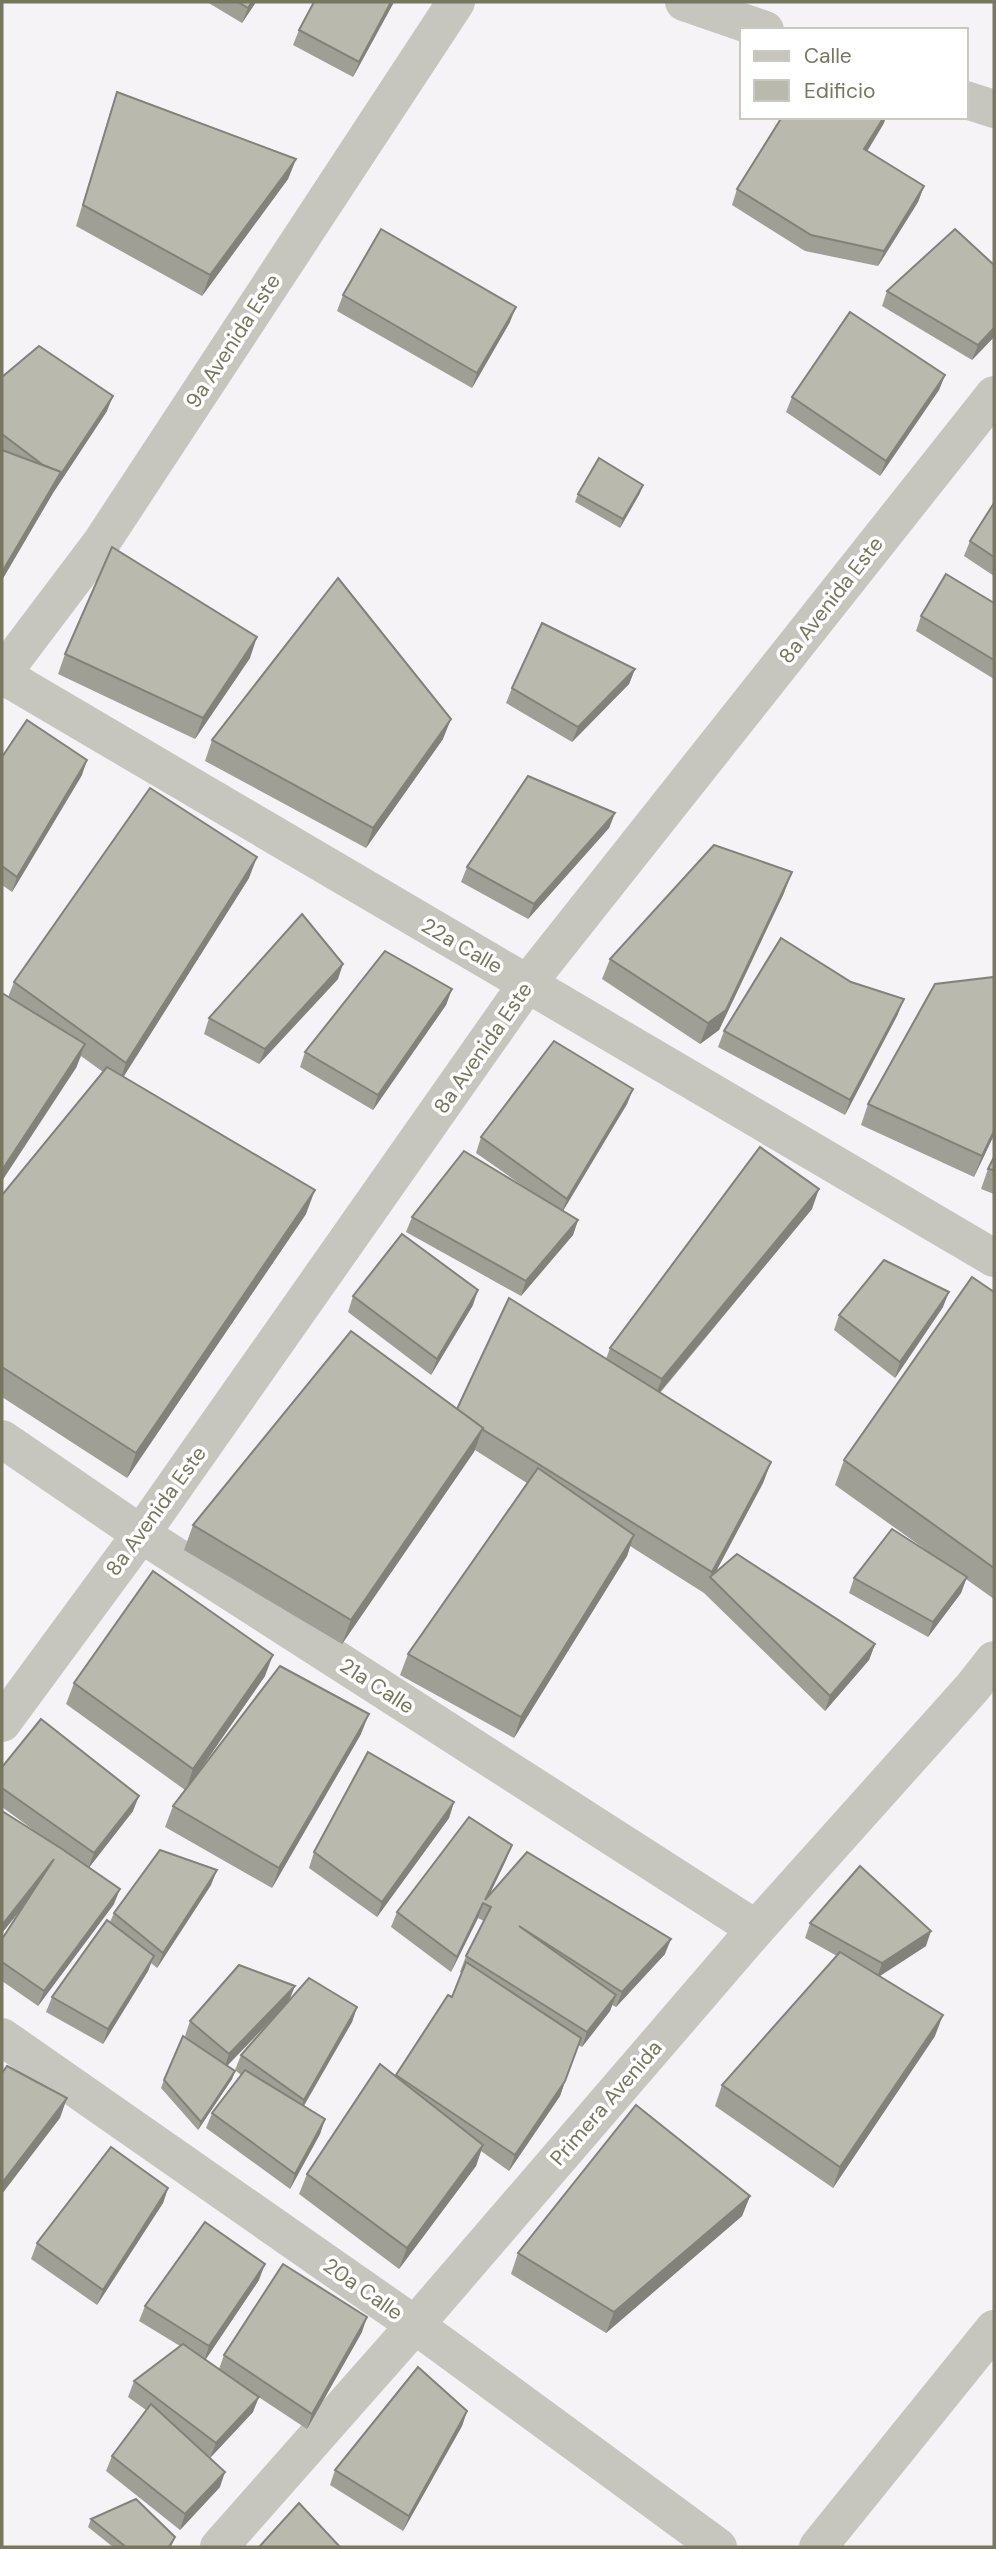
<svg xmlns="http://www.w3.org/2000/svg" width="996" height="2549" font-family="'DM Sans',sans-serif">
<rect width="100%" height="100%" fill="#f5f3f6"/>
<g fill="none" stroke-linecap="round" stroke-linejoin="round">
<g stroke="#c6c6bf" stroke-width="38">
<path d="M684,2l81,28"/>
<path d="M966,100l28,9"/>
<path d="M2,674l99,-131 355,-541"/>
<path d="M2,675l992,583"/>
<path d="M2,1439l139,95 615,395"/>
<path d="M2,1723l139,-189 386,-550 467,-589"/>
<path d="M2,2037l413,288 303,222"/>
<path d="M219,2547l196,-222 341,-396 216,-241 22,-28"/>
<path d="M818,2547l176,-218"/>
</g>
</g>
<g fill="#9f9f96">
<path d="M207,2h49l-14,21z"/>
<path d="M394,2l-41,75 -60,-32 6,-15z"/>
<path d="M117,92l179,67 -8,20 -86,117 -126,-70 34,-113z"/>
<path d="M884,123l-17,28 57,35 -6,16 -40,64 -73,-15 -73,-46 5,-16z"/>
<path d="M887,291l107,46 -22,23 -90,-54z"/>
<path d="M343,295l167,27 -38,66 -135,-77z"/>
<path d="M945,375l-6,15 -59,86 -94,-64 6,-15z"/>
<path d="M2,377l105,34 -54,82 -51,87z"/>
<path d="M640,493l-20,35 -45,-26 3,-8z"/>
<path d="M994,503v73l-30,-20 6,-15z"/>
<path d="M994,603v76l-78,-48 5,-15z"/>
<path d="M65,654l185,4 -55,81 -137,-65z"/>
<path d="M635,669l-6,15 -57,58 -66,-39 6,-15z"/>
<path d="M443,739l-77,109 -161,-87 7,-21z"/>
<path d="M2,757l80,18 -70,117 -10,-7z"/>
<path d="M615,813l-6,15 -81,91 -67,-37 6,-15z"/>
<path d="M249,878l-126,199 183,137 -179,264 -125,-81v-202l101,-123 -22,-16 -5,12 -68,-71 6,-15z"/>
<path d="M784,893l-65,137 -19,14 -98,-65 8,-20z"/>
<path d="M338,979l-79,85 -55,-30 5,-16z"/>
<path d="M452,989l-6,16 -73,105 -73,-43 5,-15z"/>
<path d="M898,1014l-53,101 -127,-68 6,-16z"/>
<path d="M633,1089l-6,15 -64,107 15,9 -5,15 -52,61 -115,-64 6,-15 111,-31 -47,-33 5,-16z"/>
<path d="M868,1104l126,31 -20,42 -113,-52z"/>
<path d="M994,1157v37l-13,-5 7,-20z"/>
<path d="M812,1209l-152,184 111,69 -8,21 -48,90 160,71 -6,16 -44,51 -121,-118 -74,-47 -3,10 -113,182 -114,-63 8,-21 119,-171 -52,-33 -133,194 -158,-94 9,-25 264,-116 149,-50 4,-11z"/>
<path d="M994,1292v307l-28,-20 -5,14 -33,44 -79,-44 5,-15 86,-18 -105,-75 9,-25z"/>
<path d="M353,1296l120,9 -42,70 -83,-63z"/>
<path d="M943,1307l-48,71 -61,-48 5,-15z"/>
<path d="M265,1676l-74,107 170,-49 -89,154 -107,-61 8,-21 12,-16 -119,-86 8,-21z"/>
<path d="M2,1767l131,44 -44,56 25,37 -76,102 -36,-25v-42l21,-32 -21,26v-122l41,26 -41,-30z"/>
<path d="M454,1802l-5,16 -72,99 -68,-49 5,-16z"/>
<path d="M512,1845l-6,15 -17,35 176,59 -49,53 -4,-2 -2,6 -28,36 -4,-2 -18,51 -51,75 -28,-20 -5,15 -77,103 -100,-75 8,-20 89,-97 56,-80 10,-24 -2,-1 6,-16 18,-35 -6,-3 -27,54 -60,-45 6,-15z"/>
<path d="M211,1885l-54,83 -6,-5 -3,8 -45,73 -57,-32 6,-15 58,-75 4,-9z"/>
<path d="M810,1923l116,23 -47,30 56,60 -102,152 -118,-82 7,-21 115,-129 -32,-18z"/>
<path d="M289,2000l68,7 -5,15 -48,84 21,13 -5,15 -30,55 -84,-61 6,-15 29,-38 -6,-5 6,-15 44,-49 -58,60 8,5 -3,8 -34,51 -37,-42 3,-8 26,-39 -5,-5 5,-15z"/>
<path d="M168,2188l-5,15 -66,102 -66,-46 6,-16z"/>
<path d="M750,2196l-8,20 -136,117 -95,-59 7,-21z"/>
<path d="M259,2280l-54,80 14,9 5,-14 138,-23 -55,97 -53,-35 -1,18 -43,46 10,29 -40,43 -74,-59 6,-15 34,-46 -18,-13 6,-16 46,-35 -41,-25 6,-15z"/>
<path d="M467,2411l-5,15 -59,105 -73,-46 5,-15z"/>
<path d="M91,2519l84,18 -4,10h-58l-25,-20z"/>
</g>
<g fill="#82827a">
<path d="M252,2h4l-14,21 6,-15z"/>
<path d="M391,2h3l-41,75 6,-15z"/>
<path d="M884,117h2l-2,6 -25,42 5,-16z"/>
<path d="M296,159l-8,20 -86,117 8,-21z"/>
<path d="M924,186l-6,16 -40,64 6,-15z"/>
<path d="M516,307l-6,15 -38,66 5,-15z"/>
<path d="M994,328v9l-22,23 6,-15z"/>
<path d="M945,375l-6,15 -59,86 6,-15z"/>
<path d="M113,396l-6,15 -54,82 -51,87v-8l59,-100z"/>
<path d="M643,485l-3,8 -20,35 3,-9z"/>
<path d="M257,637l-7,21 -55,81 8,-21z"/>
<path d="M635,669l-6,15 -57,58 6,-15z"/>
<path d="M451,719l-8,20 -77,109 7,-20z"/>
<path d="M87,760l-5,15 -70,117 5,-15z"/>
<path d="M615,813l-6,15 -81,91 6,-15z"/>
<path d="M257,857l-8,21 -130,206 7,-21z"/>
<path d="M792,872l-8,21 -65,137 -19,14 8,-21z"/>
<path d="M343,964l-5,15 -79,85 6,-15z"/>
<path d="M452,989l-6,16 -73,105 5,-15z"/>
<path d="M904,999l-6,15 -53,101 5,-15z"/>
<path d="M85,1044l-9,24 -74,113v-11z"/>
<path d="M633,1089l-6,15 -66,110 6,-15z"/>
<path d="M994,1131v4l-20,42 8,-21z"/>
<path d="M819,1189l-7,20 -158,190 8,-20z"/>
<path d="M315,1190l-9,24 -179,264 9,-25z"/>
<path d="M578,1220l-5,15 -52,61 5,-15z"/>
<path d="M478,1290l-5,15 -42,70 6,-16z"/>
<path d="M949,1292l-6,15 -48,71 5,-16z"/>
<path d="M483,1428l-9,24 -132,192 9,-24z"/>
<path d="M771,1462l-8,21 -51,96 -2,-2 2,-5z"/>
<path d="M634,1535l-7,21 -113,182 7,-21z"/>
<path d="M967,1577l-6,16 -33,44 5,-15z"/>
<path d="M875,1644l-6,16 -44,51 5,-15z"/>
<path d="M273,1655l-8,21 -79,114 7,-21z"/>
<path d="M369,1714l-8,20 -89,154 7,-20z"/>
<path d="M139,1796l-6,15 -45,58 6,-16z"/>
<path d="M454,1802l-5,16 -72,99 5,-15z"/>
<path d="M512,1845l-6,15 -21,44v-4z"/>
<path d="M54,1859l-6,16 -46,58v-8z"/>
<path d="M217,1870l-6,15 -54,83 6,-15z"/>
<path d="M120,1889l-6,15 -76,102 6,-15z"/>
<path d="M483,1903l-5,15 -27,54 6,-15z"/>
<path d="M931,1931l-5,15 -49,32 5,-15z"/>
<path d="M671,1939l-6,15 -49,53 6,-15z"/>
<path d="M154,1956l-6,15 -45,73 5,-15z"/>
<path d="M295,1986l-6,15 -65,68 5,-15z"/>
<path d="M616,1995l-6,16 -28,36 5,-15z"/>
<path d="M357,2007l-5,15 -54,93 6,-15z"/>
<path d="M943,2015l-8,21 -102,152 7,-21z"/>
<path d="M235,2071l-3,8 -34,51 3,-8z"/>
<path d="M565,2081l-5,15 -51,75 6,-16z"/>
<path d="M67,2098l-7,20 -58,76v-11z"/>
<path d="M325,2119l-5,15 -30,55 5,-15z"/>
<path d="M483,2145l-7,21 -77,103 8,-21z"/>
<path d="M168,2188l-5,15 -66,102 6,-15z"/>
<path d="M750,2196l-8,20 -136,117 8,-21z"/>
<path d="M265,2264l-6,16 -55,82 5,-16z"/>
<path d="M367,2317l-5,15 -55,97 5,-15z"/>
<path d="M259,2397l-6,15 -43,46 6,-15z"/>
<path d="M467,2411l-5,15 -59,105 6,-15z"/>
<path d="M225,2472l-5,15 -40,43 5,-16z"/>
</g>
<g fill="#b9b9ae" stroke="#82827a" stroke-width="2">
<path d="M238,2h14l-4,6z"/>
<path d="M314,2h77l-32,60 -60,-32z"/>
<path d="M117,92l179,67 -86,116 -127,-70z"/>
<path d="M782,117h102l-20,32 60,37 -40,65 -73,-16 -74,-46z"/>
<path d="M381,229l135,78 -39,66 -134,-78z"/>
<path d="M955,229l39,36v63l-16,17 -91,-54z"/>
<path d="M850,312l95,63 -59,86 -94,-64z"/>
<path d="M39,346l74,50 -54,81 2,-5 -18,-7 -41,-31v-57z"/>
<path d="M2,450l59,22 -59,100z"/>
<path d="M599,458l44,27 -20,34 -45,-25z"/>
<path d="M994,503v54l-24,-16z"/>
<path d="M112,547l145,90 -54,81 -138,-64z"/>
<path d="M946,574l48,29v57l-73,-44z"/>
<path d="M338,578l113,141 -78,109 -161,-88z"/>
<path d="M542,623l93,46 -57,58 -66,-39z"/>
<path d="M27,720l60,40 -70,117 -15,-11v-109z"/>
<path d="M528,776l87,37 -81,91 -67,-37z"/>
<path d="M150,788l107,69 -131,206 -112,-81z"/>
<path d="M714,845l78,27 -66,138 -18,13 -98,-64z"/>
<path d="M302,914l41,50 -78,85 -56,-31z"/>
<path d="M781,938l70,44 53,17 -54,101 -126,-69z"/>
<path d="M385,951l67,38 -74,106 -73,-43z"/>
<path d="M994,977v154l-12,25 -114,-52 67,-120z"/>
<path d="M2,993l83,51 -83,126z"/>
<path d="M554,1041l79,48 -66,110 -86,-62z"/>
<path d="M107,1067l208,123 -179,263 -134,-86v-172z"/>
<path d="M760,1147l59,42 -157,190 -52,-31z"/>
<path d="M464,1151l114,69 -52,61 -114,-64z"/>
<path d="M994,1157v13l-6,-1z"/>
<path d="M402,1234l76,56 -41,69 -84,-63z"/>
<path d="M884,1260l65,32 -49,70 -61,-47z"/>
<path d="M972,1277l22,15v276l-150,-108z"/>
<path d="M509,1298l262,164 -59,110 -230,-143 1,-1 -26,-19z"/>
<path d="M351,1331l132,97 -132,192 -158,-95z"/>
<path d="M538,1468l96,67 -113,182 -113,-63z"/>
<path d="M892,1529l75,48 -34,45 -79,-44z"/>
<path d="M737,1554l138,90 -45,52 -120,-119z"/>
<path d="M153,1571l120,84 -80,114 -119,-86z"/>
<path d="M280,1666l89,48 -90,154 -106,-62z"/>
<path d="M41,1719l98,77 -45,57 -92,-65v-21z"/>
<path d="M368,1752l86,50 -72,100 -68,-50z"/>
<path d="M2,1811l60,38 58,40 -76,102 -42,-29v-23l52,-80 -52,66z"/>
<path d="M469,1817l43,28 -27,55 42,-48 144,87 -49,53 -103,-66 97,69 -29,37 -121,-76 25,-49 -8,-4 -26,54 -60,-45z"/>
<path d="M160,1850l57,20 -54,83 -49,-40z"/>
<path d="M860,1866l71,65 -49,32 -72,-40z"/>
<path d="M107,1920l47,36 -46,73 -56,-32z"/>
<path d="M840,1952l103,63 -103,152 -118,-82z"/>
<path d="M466,1962l115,76 -16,43 -50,74 -119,-80 52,-80 4,2z"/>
<path d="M239,1965l56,21 -66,68 -39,-33z"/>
<path d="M309,1978l48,29 -53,93 -63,-45z"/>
<path d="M183,2036l52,35 -34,51 -37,-42z"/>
<path d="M380,2064l103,81 -76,103 -100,-74z"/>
<path d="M7,2066l60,32 -65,85v-110z"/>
<path d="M245,2070l80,49 -30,55 -83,-61z"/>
<path d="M636,2105l114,91 -136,116 -96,-59z"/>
<path d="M111,2147l57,41 -65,102 -66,-47z"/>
<path d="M205,2222l60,42 -56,82 -64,-40z"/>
<path d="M283,2264l84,53 -55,97 -88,-59z"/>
<path d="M183,2344l76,53 -43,46 -82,-62z"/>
<path d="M418,2367l49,44 -58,105 -74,-46z"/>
<path d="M151,2404l74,68 -40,42 -73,-58z"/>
<path d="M136,2499l39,38 -6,10h-43l-35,-28z"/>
<path d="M299,2503l41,44h-81z"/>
</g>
<g text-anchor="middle" stroke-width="7" stroke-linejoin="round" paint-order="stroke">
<g font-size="21" fill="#76775e" stroke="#fff">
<text transform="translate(233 341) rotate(-57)" y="7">9a Avenida Este</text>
<text transform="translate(831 600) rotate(-52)" y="7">8a Avenida Este</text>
<text transform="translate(462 946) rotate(30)" y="7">22a Calle</text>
<text transform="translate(483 1048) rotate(-55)" y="7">8a Avenida Este</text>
<text transform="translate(156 1511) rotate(-54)" y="7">8a Avenida Este</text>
<text transform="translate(377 1686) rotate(33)" y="7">21a Calle</text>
<text transform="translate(606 2103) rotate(-49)" y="7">Primera Avenida</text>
<text transform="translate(363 2289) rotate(35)" y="7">20a Calle</text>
</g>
</g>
<rect width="996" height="2549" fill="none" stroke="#76775e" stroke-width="7"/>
<rect x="740" y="28" width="228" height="91" fill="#ffffff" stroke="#c8c9bf" stroke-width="2"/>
<rect x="754" y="51" width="35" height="10" fill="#c6c6bf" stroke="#c8c9bf" stroke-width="2"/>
<text x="804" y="63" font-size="21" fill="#76775e">Calle</text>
<rect x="754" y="80" width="35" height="21" fill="#b9b9ae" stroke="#c8c9bf" stroke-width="2"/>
<text x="804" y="98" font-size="21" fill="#76775e">Edificio</text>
</svg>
